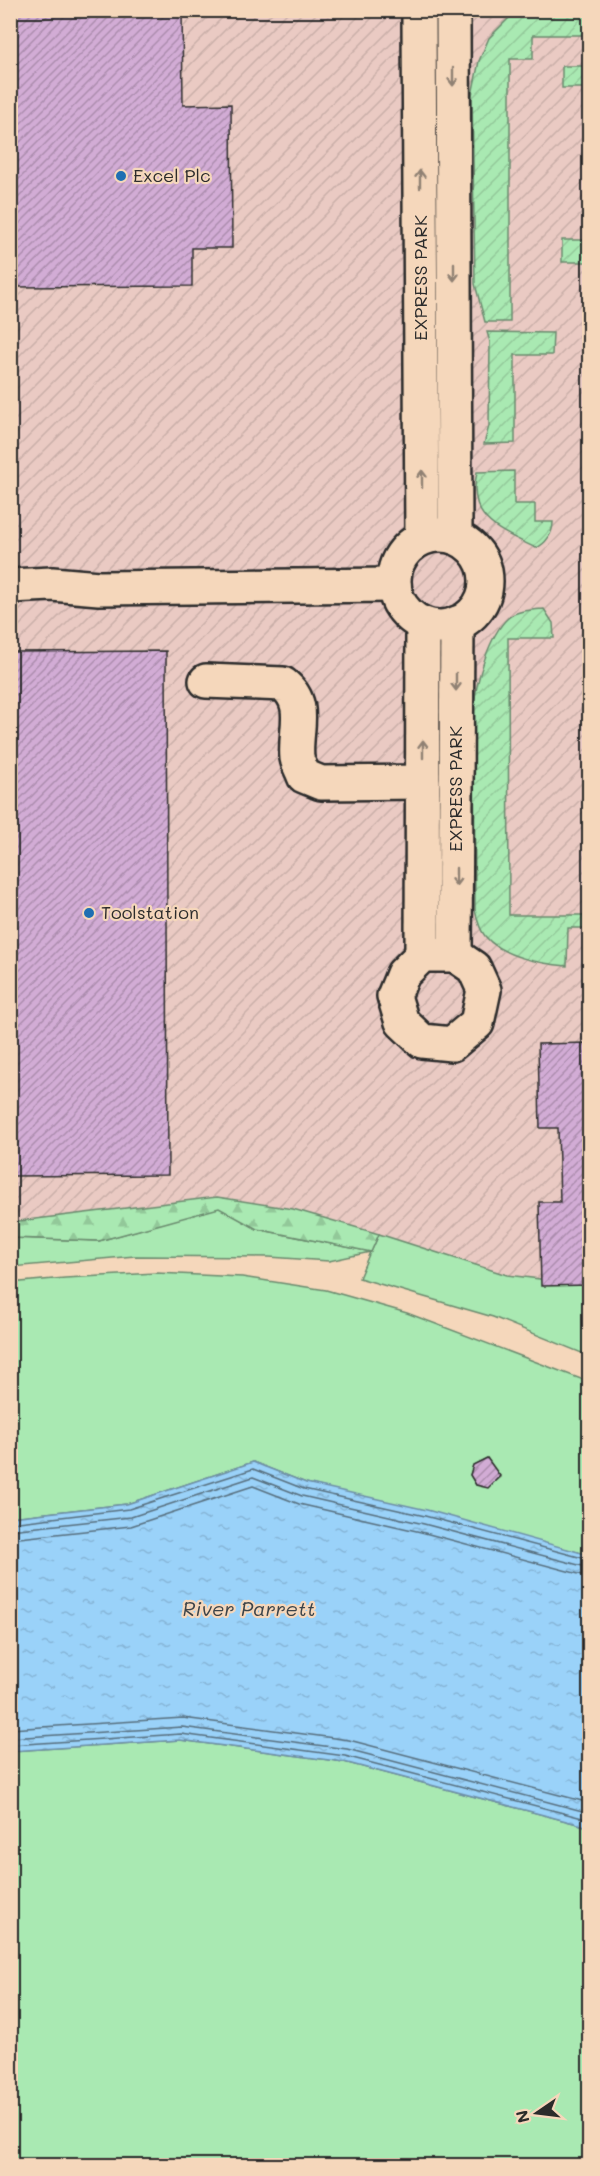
<svg xmlns="http://www.w3.org/2000/svg" width="600" height="2176" font-family="Mali,sans-serif">
<defs>
<pattern id="industrial-furrows" width="10" height="10" patternUnits="userSpaceOnUse" patternTransform="scale(1.5)"><rect width="10" height="10" fill="#eacac3"/><path d="M-1 1l2-2M0 10L10 0M9 11l2-2" fill="none" stroke="#c9aea8"/></pattern>
<pattern id="forest-firs" width="22" height="20" patternUnits="userSpaceOnUse" patternTransform="scale(1.5)"><rect width="22" height="20" fill="#a9e9b2"/><path d="M5 1l3.5 6h-7zM16 11l3.5 6h-7z" fill="#92c899"/></pattern>
<pattern id="garden-furrows" width="10" height="10" patternUnits="userSpaceOnUse" patternTransform="scale(1.5)"><rect width="10" height="10" fill="#a9e9b2"/><path d="M-1 1l2-2M0 10L10 0M9 11l2-2" fill="none" stroke="#92c899"/></pattern>
<pattern id="water-ripples" width="26" height="14" patternUnits="userSpaceOnUse" patternTransform="scale(1.5)"><rect width="26" height="14" fill="#9ad2f9"/><path d="M2 4q2-2 4 0t4 0M15 11q2-2 4 0t4 0" fill="none" stroke="#85b4d6"/></pattern>
<pattern id="building-hatch" width="6" height="6" patternUnits="userSpaceOnUse" patternTransform="scale(1.5)"><rect width="6" height="6" fill="#d2acd5"/><path d="M-1 1l2-2M0 6l6-6M5 7l2-2" fill="none" stroke="#ab8cad"/></pattern>
</defs>
<rect width="100%" height="100%" fill="#f5d7bb"/>
<filter id="ink" filterUnits="userSpaceOnUse"><feTurbulence type="fractalNoise" baseFrequency=".0167" numOctaves="2"/><feDisplacementMap in="SourceGraphic" scale="12" xChannelSelector="R" yChannelSelector="G"/><feConvolveMatrix kernelMatrix="1 2 1 2 8 2 1 2 1" color-interpolation-filters="sRGB"/></filter>
<g filter="url(#ink)">
<path fill="url(#industrial-furrows)" d="M10,11h579v1301l-82,-37 -104,-33 -110,-33 -76,-12 -206,25z"/>
<g fill="#a9e9b2" stroke="#6a8a6e" stroke-width="1.5" fill-rule="evenodd">
<path d="M219,1207l38,22 114,23 8,-18 128,41 82,10v71l-96,-39 -134,-39 11,-26 -41,9 -60,-4 -134,-1 -124,11v-29l88,3z"/>
<path d="M156,1273l86,4 84,13 81,23 182,69v173l-283,-72 -53,-21 -126,42 -116,13 -1,-234 55,-5zM487,1458l13,19 -12,10 -12,-2 -6,-10 3,-10z"/>
<path d="M180,1740l164,22 245,65v338l-578,1v-415z"/>
</g>
<path fill="url(#forest-firs)" stroke="#6a8a6e" stroke-width="1.5" d="M217,1197l76,12 86,25 -8,18 -114,-23 -38,-21 -120,33 -88,-3v-16z"/>
<g fill="url(#garden-furrows)" stroke="#6a8a6e" stroke-width="1.5">
<path d="M516,11h73v24h-56v24h-23v263h-25l-10,-38 -3,-189 7,-34 10,-23z"/>
<rect x="562" y="66" width="27" height="22"/>
<rect x="562" y="240" width="27" height="22"/>
<path d="M487,332l66,1 -1,22h-37v88l-31,1 5,-18 1,-84z"/>
<path d="M514,471v33h21v18h18c0,11 -7,22 -17,26 -36,-17 -70,-29 -59,-76z"/>
<path d="M544,609l9,14 1,15h-46l1,277h80v13h-21l-1,38c-25,-2 -65,-9 -82,-30 -6,-7 -8,-17 -10,-26l-1,-204c2,-24 15,-71 34,-88 9,-8 24,-8 36,-9z"/>
</g>
<path fill="url(#water-ripples)" stroke="#6e8fa7" stroke-width="1.5" d="M253,1462l53,21 121,27 162,45v272l-245,-65 -164,-22 -169,11v-234l116,-13z"/>
<g fill="none" stroke-linecap="round" stroke-linejoin="round">
<g stroke="#576e7d" stroke-width="1.5">
<path d="M10,1523l119,-14 124,-40 51,20 121,27 165,44"/>
<path d="M10,1530l121,-13 122,-40 49,19 122,28 166,44"/>
<path d="M10,1539l121,-13 122,-40 46,18 122,28 169,45"/>
<path d="M10,1729l173,-11 166,22 241,63"/>
<path d="M10,1738l172,-11 165,22 243,64"/>
<path d="M10,1745l171,-11 164,22 245,64"/>
</g>
</g>
<g fill="url(#building-hatch)" stroke="#2b2b2b" stroke-width="1.5">
<path d="M10,10h172l1,95 48,-1 1,144h-40v38l-182,1z"/>
<path d="M166,651l2,524 -158,1v-524z"/>
<path d="M590,1043v242l-49,1 -2,-84h21l-2,-74h-18l-2,-84z"/>
<path d="M487,1458l13,18 -12,12 -12,-3 -6,-10 3,-10z"/>
</g>
<g fill="none" stroke-linecap="round" stroke-linejoin="round">
<g stroke="#2b2b2b" stroke-width="38">
<g id="minor">
<path d="M419,18l3,520"/>
<path d="M453,18l2,519"/>
<circle cx="440" cy="581" r="46"/>
<path d="M10,586l42,-2 47,4 295,-3"/>
<path d="M206,681l77,3c26,20 11,46 14,74 1,6 5,12 7,18l17,7 102,-1"/>
<path d="M422,955l1,-331"/>
<path d="M422,955h33l19,13 10,22 -7,33 -25,21 -30,-3 -20,-19 -8,-26 9,-22z"/>
<path d="M455,955l2,-332"/>
</g>
</g>
<use href="#minor" stroke="#f5d7bb" stroke-width="33"/>
</g>
<defs><path id="oneway-shaft" d="M-6 0H5M1.5-3L5.5 0L1.5 3" fill="none" stroke-width="1.6" stroke-linecap="round" stroke-linejoin="round" transform="scale(1.5)"/></defs>
<g stroke="#908173">
<use href="#oneway-shaft" transform="translate(453 77) rotate(90)"/>
<use href="#oneway-shaft" transform="translate(420 179) rotate(-90)"/>
<use href="#oneway-shaft" transform="translate(454 272) rotate(90)"/>
<use href="#oneway-shaft" transform="translate(422 479) rotate(-90)"/>
<use href="#oneway-shaft" transform="translate(456 682) rotate(90)"/>
<use href="#oneway-shaft" transform="translate(423 749) rotate(-90)"/>
<use href="#oneway-shaft" transform="translate(456 877) rotate(90)"/>
</g>
</g>
<g fill="#1f6fb2" stroke="#f5d7bb" stroke-width="2">
<circle cx="121" cy="176" r="6"/>
<circle cx="89" cy="913" r="6"/>
</g>
<g text-anchor="middle" stroke-width="4.5" stroke-linejoin="round" paint-order="stroke">
<g font-size="18" fill="#2b2b2b" stroke="#f5d7bb" text-anchor="start">
<text x="133" y="182">Excel Plc</text>
<text x="101" y="919">Toolstation</text>
</g>
<g font-size="18" fill="#2b2b2b" stroke="#f5d7bb">
<text transform="translate(421 278) rotate(-90)" y="6">EXPRESS PARK</text>
<text transform="translate(456 789) rotate(-90)" y="6">EXPRESS PARK</text>
</g>
<g font-size="20" font-style="italic" fill="#3c444a" stroke="#f5d7bb">
<text x="249" y="1616">River Parrett</text>
</g>
</g>
<rect width="600" height="2176" fill="none" stroke="#f5d7bb" stroke-width="36"/>
<rect x="18" y="18" width="564" height="2140" fill="none" stroke="#2b2b2b" stroke-width="2" filter="url(#ink)"/>
<g transform="translate(537 2113) rotate(256)" stroke="#f5d7bb" stroke-width="4.5" paint-order="stroke">
<path d="M0-4.5L10 22L0 15L-10 22Z" fill="#2b2b2b"/>
<text y="-9" font-size="16" font-weight="bold" text-anchor="middle" fill="#2b2b2b">N</text>
</g>
</svg>
